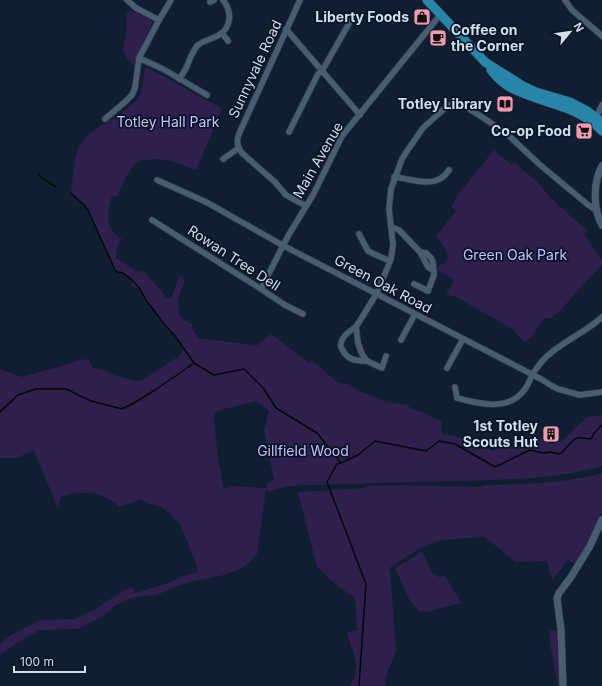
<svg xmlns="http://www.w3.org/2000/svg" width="602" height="686" font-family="Inter,sans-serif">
<rect width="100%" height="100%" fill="#0f1f31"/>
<g fill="#2e1f4d" fill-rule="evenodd">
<path d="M130,10l23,11 -17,37 -1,8 -6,-5 -6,-10 4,-23 -1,-12z"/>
<path d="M147,67l75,42 -26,61c-16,-6 -31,-13 -49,-10 -3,0 -7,0 -9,2 -9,5 -17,26 -21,35l-5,-1c-5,16 -7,34 10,43l-4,5 -2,14 17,11 2,3 8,-1 19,20 4,8 6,-3 8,-21 5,4 -7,20 1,9 -1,6 4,3 3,4 6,2 2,3 -2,1 7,11 40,5 18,3 15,-12 38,29 3,-3 26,23 11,1 10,7 27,11 21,3 5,4 10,3 20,10c-1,4 -2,9 2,13h8l12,4 10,1 9,5 9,6 10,-4h8l5,-1 17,-13 3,-1 3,4 12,8 11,-3 3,-2 22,-21 3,-1 13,-2v51c-47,14 -96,13 -144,15 -57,1 -113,3 -170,5l-19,6 -3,-3 -9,65c-21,25 -45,21 -73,30 -10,3 -20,8 -29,12l-4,-1 -20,3 -15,7 -11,10 -27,14 -38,1 -23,13 -17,12v-11l11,-9 29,-15 35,-1 20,-10 28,-18 8,-4 4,6 30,-9 19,-8 14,-4 -1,-6 -16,-40 -10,-11 -11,-9 -11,-2 -8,-5 -22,8c-14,-13 -28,-16 -47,-13 -5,1 -9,1 -12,4l-2,11 -24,-59c-5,2 -10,5 -15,7 -6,2 -13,1 -19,1v-89l22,8 63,-18 4,1 4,8 12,2 5,4 26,7h4l4,-2 35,-23 4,-6v-3c-14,-20 -33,-36 -43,-58l-8,-2v-7l-9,-7 -6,-1 -2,-2 -27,-60 -4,-5 -13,-12 3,-29 3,-13 2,-5 9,-11 5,-4 29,-18 16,-14 4,-9 3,-22zM256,401l13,10 -5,20 10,49 -7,4 -1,4 -34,-2 -8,3 -6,-30 -4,-41 1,-5 2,-2z"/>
<path d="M494,150l17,15 3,-3 21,18 21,23 27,24 2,1 3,3 -4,3 18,26v5l-14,14 -30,34 -7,5h-5l-3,2 -10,15 -8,8 -13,-14 -56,-32 -10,-3 7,-11v-4l-14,-8 -1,-5c19,-6 5,-20 -2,-30l20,-25 -4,-4v-2l8,-13z"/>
<path d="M602,473v40l-12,28 -14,24 -8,-5 -16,20 -5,-19 -32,1 -30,-25c-17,1 -34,1 -50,5 -15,5 -34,18 -47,27l2,2 6,80 -10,25 -1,10h-35c12,-20 3,-33 -3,-53l10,-3 -2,-32 -21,-15 -17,-16 -19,-75 66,-4 3,-2 27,-1 86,2 6,-2h7c36,-1 74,-2 109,-12z"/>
<path d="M422,552l10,21 6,4 7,-1 16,27 -34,9 -8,-1 -9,-10 -15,-33z"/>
<path d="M558,630l2,56 -3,-3 -7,-40 -1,-12z"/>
</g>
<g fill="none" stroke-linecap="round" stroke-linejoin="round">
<g stroke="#02090a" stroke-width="1.5">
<path d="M38,174l7,6 11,7"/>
<path d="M71,193l13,12 4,5 27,60 2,2 6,1 9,7 8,9 6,11 19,25 10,11 19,27"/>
<path d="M0,412l18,-17 18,-6h30l25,12 31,8 12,-6 21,-13 25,-17 14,-10 20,12 30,-6 20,20 12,19 41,25 24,30 17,-8 17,-14 51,10 13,-10 16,3 40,23 35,-17 13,3 7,-1 10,2c6,-4 11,-15 18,-16 4,-1 9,1 13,1l3,-6 8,-8"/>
<path d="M341,463l-4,1 -10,18 39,102 -7,102"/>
</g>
<g stroke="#2e3746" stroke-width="7">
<g id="minor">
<path d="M127,0l9,8 23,12"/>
<path d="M300,0l-57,125c-5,10 -9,18 -1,28l33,29 11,13 20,11"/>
<path d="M565,0l7,10 30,26"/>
<path d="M210,2l4,-2"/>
<path d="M286,29l74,86"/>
<path d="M222,33l6,8"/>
<path d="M139,58l24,11 44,26"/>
<path d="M179,79c3,-4 6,-8 8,-13 3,-7 5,-14 10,-20 6,-6 14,-6 22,-11 13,-8 13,-24 4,-35"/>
<path d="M105,119l21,-18 6,-6 3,-7 4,-30 20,-38 12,-20"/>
<path d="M595,119l7,-14"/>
<path d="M289,132l29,-58 4,-3 29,-51 4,-3"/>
<path d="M223,159l16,-11"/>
<path d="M394,177c19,2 43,13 55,-7"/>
<path d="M157,180l49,22 78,44 257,133 11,7 6,3 22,6 22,-3"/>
<path d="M152,220l109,69 24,16 18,9"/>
<path d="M391,227l8,3 21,22 6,1 5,5 2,4 1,13 -6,16 -14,-7"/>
<path d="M359,234l9,17 6,3 16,7"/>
<path d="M420,252l8,15 6,4"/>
<path d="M261,289l27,-53 25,-41 29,-59 98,-121"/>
<path d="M356,327c-5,3 -14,9 -15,16 -1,3 0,4 1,6 5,11 14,12 25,12"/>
<path d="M401,340l14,-26"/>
<path d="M386,356l-4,12 -15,-7 -5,-7 -4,-11 -2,-16 21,-34 14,-34 2,-14 -4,-36 2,-20 11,-30 5,-8 16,-23 22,-20 9,-5h5l20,12 27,18 33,31 48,40 10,7"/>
<path d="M447,368l16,-29"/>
<path d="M455,387l2,11c23,6 52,14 68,-9 3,-4 5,-9 7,-14 5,-8 12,-17 20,-23 16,-13 35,-21 50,-35"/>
</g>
</g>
<g stroke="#2e3746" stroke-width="8">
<g id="tertiary">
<path d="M602,166c-9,16 -9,43 0,59"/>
<path d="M563,686l-2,-56 -4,-32 2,-5 12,-16 19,-31 12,-26"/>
</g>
</g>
<g stroke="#2e3746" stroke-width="10">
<g id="primary">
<path d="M427,0l58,62 38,24 13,6 34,10 17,9 15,11"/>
<path d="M491,70c7,9 16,17 27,21 30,14 59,14 84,40"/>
</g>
</g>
<use href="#minor" stroke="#495c71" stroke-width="5.5"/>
<use href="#tertiary" stroke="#495c71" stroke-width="7"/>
<use href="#primary" stroke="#2984aa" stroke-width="9"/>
</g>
<defs>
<g id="shop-square" transform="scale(0.9)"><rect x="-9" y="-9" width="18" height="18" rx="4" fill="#f19ab2" stroke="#061627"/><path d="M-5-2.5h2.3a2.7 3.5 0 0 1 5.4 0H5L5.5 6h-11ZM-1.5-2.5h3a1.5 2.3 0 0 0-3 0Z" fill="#111"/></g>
<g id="cafe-square" transform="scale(0.9)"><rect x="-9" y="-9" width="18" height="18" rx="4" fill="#f19ab2" stroke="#061627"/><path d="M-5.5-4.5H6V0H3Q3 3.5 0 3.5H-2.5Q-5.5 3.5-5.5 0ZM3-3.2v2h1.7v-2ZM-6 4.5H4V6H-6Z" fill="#111"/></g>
<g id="library-square" transform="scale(0.9)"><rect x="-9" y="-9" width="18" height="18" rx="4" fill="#f19ab2" stroke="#061627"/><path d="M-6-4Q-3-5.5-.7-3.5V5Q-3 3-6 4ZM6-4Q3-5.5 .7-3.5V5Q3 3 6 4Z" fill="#111"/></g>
<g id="supermarket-square" transform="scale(0.9)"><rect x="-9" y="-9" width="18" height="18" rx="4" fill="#f19ab2" stroke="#061627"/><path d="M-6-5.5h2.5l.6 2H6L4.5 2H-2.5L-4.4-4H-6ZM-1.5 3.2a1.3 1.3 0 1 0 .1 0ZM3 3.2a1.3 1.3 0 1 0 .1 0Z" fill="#111"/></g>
<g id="building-square" transform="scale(0.9)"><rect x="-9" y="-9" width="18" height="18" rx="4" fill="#f19ab2" stroke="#061627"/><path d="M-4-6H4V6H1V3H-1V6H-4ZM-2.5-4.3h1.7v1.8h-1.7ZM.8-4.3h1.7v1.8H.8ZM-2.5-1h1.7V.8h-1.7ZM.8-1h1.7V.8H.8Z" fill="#111"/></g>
</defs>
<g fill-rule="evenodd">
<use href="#shop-square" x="422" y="17"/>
<use href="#cafe-square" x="438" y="38"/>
<use href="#library-square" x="505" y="104"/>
<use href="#supermarket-square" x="584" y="131"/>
<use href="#building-square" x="551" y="434"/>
</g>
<g text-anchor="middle" stroke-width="3.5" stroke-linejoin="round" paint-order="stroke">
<g font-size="14" font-weight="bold" fill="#d3deeb" stroke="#061627" text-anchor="end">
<text x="409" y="22">Liberty Foods</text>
<text x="451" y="35" text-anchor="start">Coffee on<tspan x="451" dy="16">the Corner</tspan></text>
<text x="492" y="109">Totley Library</text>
<text x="571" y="136">Co-op Food</text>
<text x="538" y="431">1st Totley<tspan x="538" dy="16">Scouts Hut</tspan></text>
</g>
<g font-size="14" fill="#d3deeb" stroke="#061627">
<text transform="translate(255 69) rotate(-65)" y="5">Sunnyvale Road</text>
<text transform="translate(318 160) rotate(-60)" y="5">Main Avenue</text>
<text transform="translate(234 258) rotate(33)" y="5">Rowan Tree Dell</text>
<text transform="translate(383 284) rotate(28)" y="5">Green Oak Road</text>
</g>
<g font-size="14" fill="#cebdff" stroke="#061627">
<text x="168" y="127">Totley Hall Park</text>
<text x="515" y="260">Green Oak Park</text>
<text x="303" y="456">Gillfield Wood</text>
</g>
</g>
<g transform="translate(570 32) rotate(61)" stroke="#061627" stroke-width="3" paint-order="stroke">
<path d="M0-3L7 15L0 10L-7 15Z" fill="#d3deeb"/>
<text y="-6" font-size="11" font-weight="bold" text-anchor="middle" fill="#d3deeb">N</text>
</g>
<path d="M14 666v6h71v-6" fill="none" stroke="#d3deeb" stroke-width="2"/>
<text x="20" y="666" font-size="12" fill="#d3deeb" stroke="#061627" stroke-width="3" paint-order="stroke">100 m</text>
</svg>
